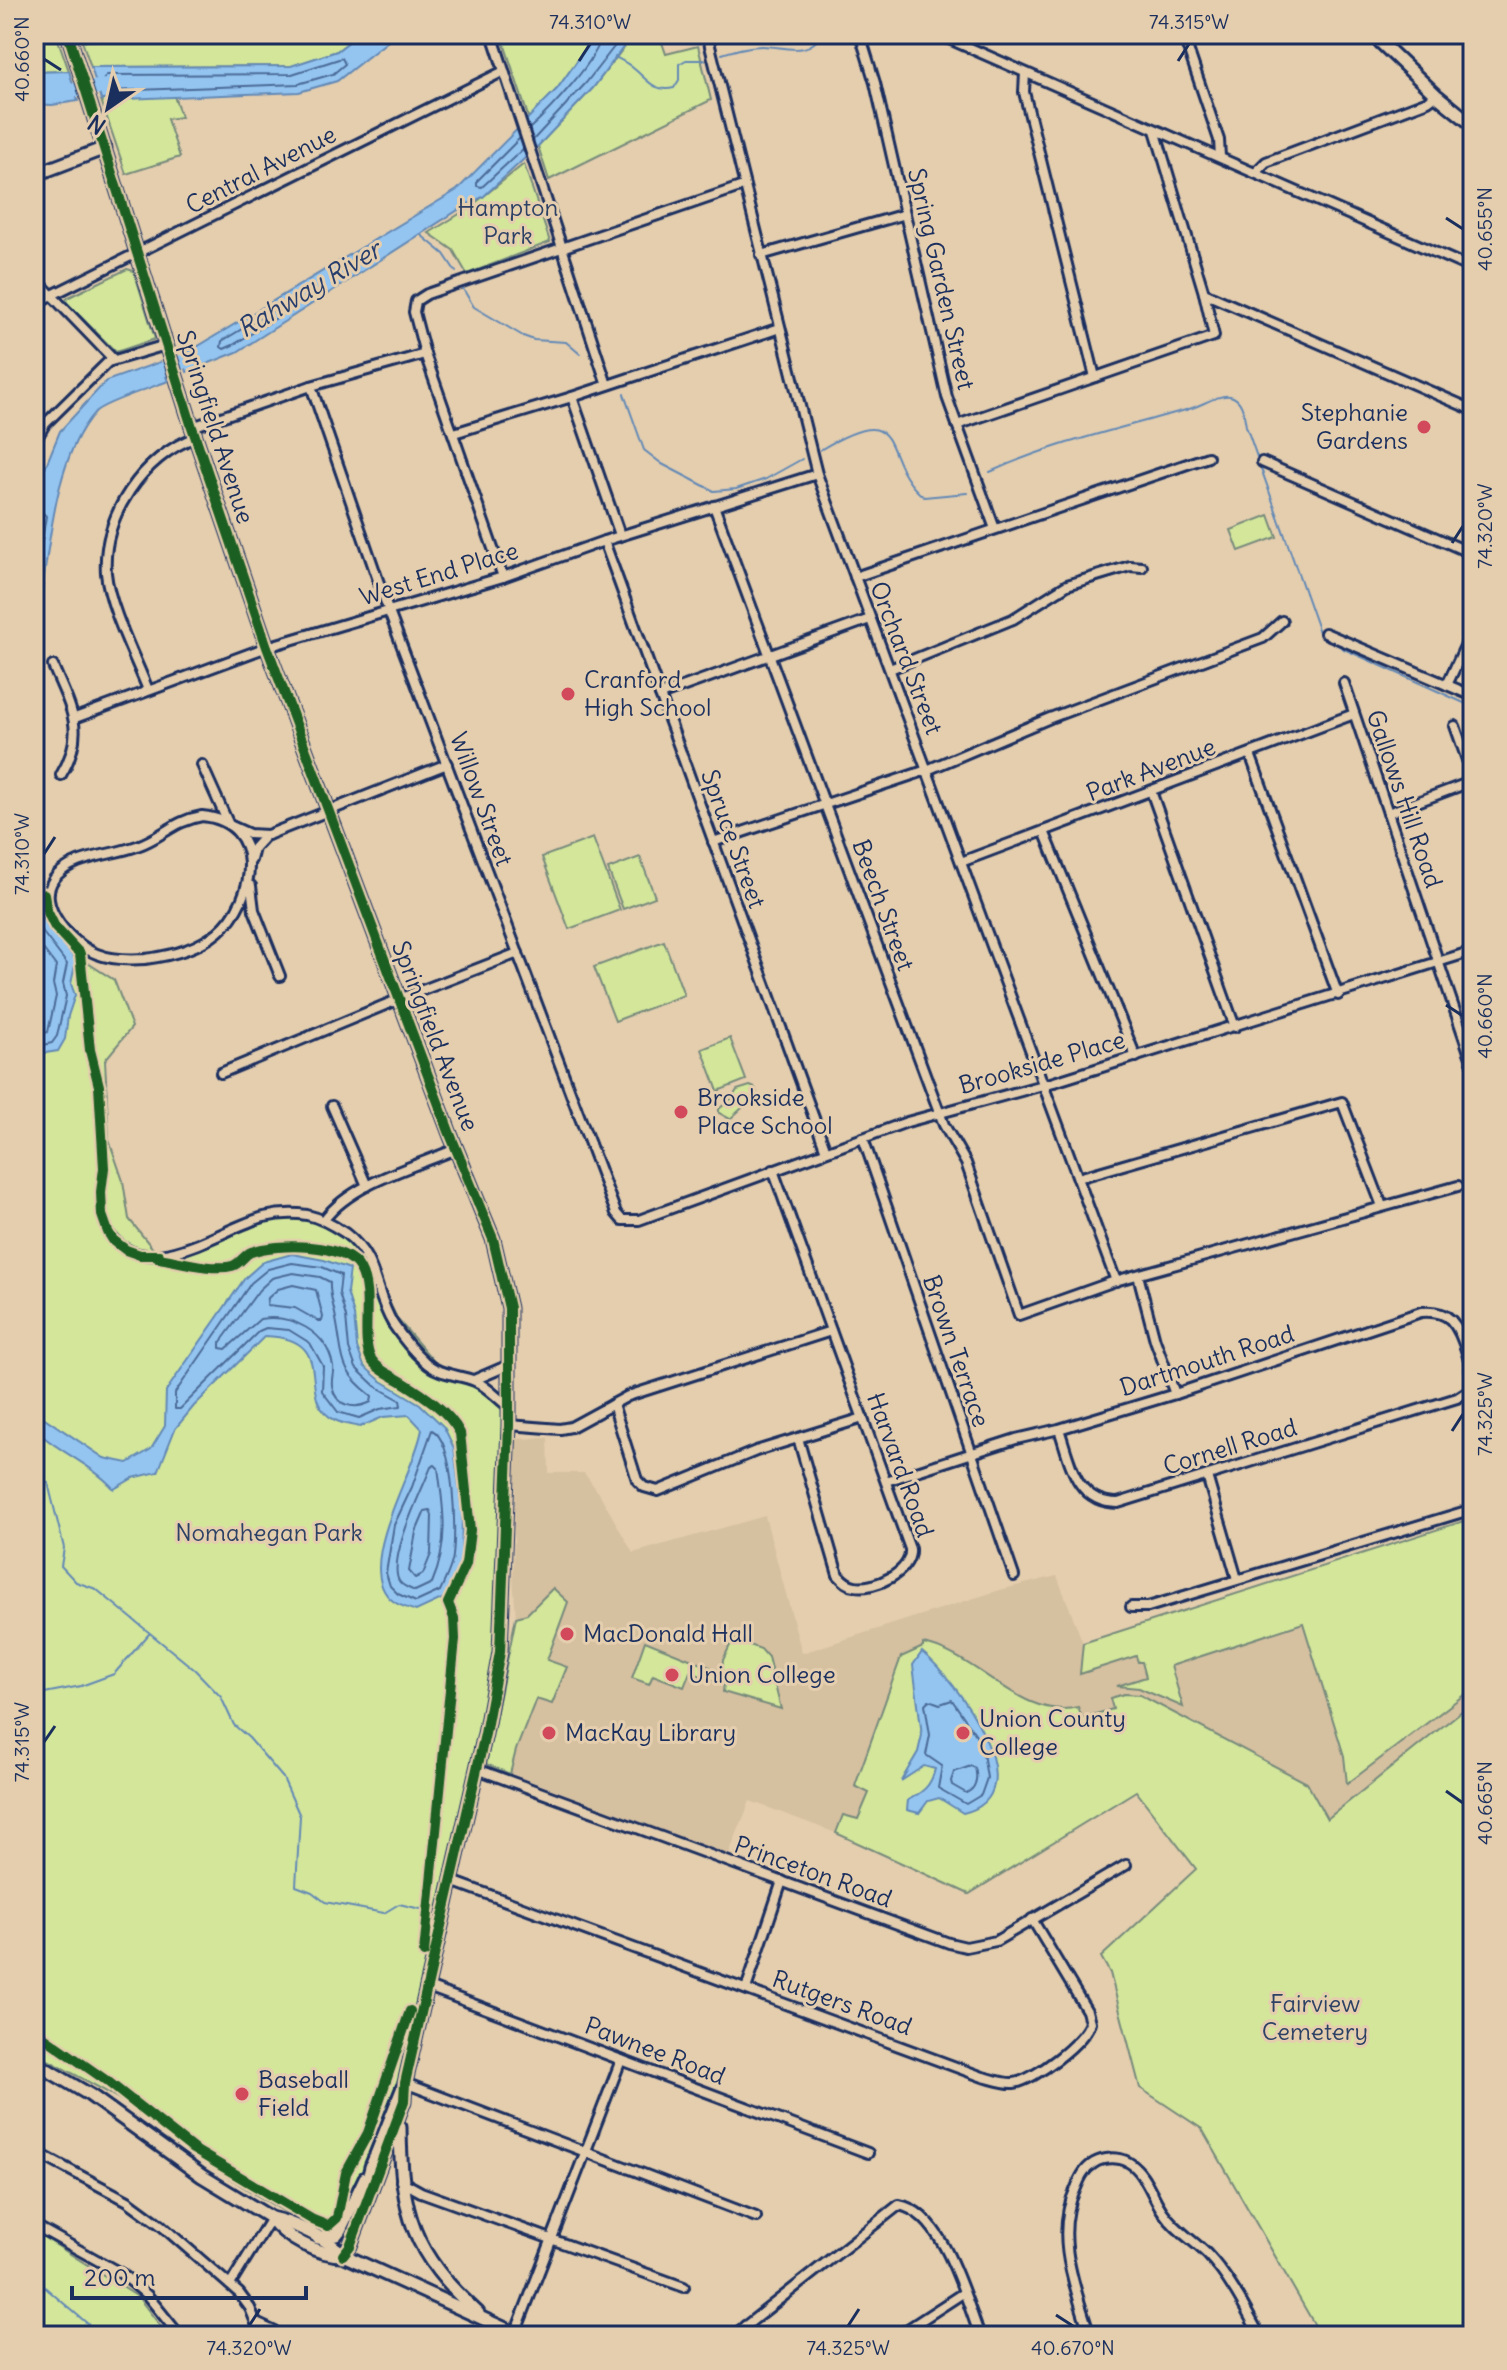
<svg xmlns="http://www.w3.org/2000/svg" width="1507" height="2370" font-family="Delius,sans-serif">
<rect width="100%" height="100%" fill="#e4ceae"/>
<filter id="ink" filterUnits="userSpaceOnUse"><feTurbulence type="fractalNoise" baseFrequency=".0125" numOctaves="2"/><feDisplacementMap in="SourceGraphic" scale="16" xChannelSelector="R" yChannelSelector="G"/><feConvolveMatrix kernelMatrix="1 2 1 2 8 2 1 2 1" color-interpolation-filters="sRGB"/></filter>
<g filter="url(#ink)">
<path fill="#d5c0a0" d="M548,1438l1,35h35l15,20 34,60 132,-37 37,137 198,-63 57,-14 26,67 390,-125v184l-146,118 -226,137 95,-88 -60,-78 -166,102 -134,-60 -86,-32 -22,55 -242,-92 30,-147 -3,-39 4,-139z"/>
<g fill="#d3e69a" stroke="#778a7c" stroke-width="2">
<path d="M34,34h22l13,37 -35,1z"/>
<path d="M217,34h142l-22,17 -45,15 -201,1 -9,-26z"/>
<path d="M501,34h95l-39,55 -28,30z"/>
<path d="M641,34h18l7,20 32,-8 13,54 -162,80 -11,-34 55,-58 39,-51z"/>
<path d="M174,96l7,21 -14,2 13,38 -54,17 -25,-74z"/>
<path d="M524,164l26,78 -83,32 -14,-24 -24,-17 40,-25z"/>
<path d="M127,269l7,2 21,68 -39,13 -50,-50 1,-4z"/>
<path d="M1269,515l8,22 -38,14 -8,-21z"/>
<path d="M593,838l27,72 -51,19 -27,-72z"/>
<path d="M640,857l15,40 -32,12 -15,-40z"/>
<path d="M664,941l20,54 -69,26 -21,-54z"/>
<path d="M76,960h7l31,20 18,47 -27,33 4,80 14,41 6,38 29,36 88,-31 51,-9 42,14 34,40 25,51 40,46 36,14 35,27 -9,245 -95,431 -33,84 -41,64c-21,2 -121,-65 -142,-81 -16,-13 -31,-27 -48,-38 -35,-22 -72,-40 -107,-60v-1078l2,2z"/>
<path d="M730,1038l16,42 -28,11 -16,-42z"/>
<path d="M750,1086l5,2 4,12 -17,8 -12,11 -11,-6v-4l13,-11 5,-8z"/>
<path d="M1473,1518v170l-126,96 -3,-28 -41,-133 -132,43 12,41 -44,-19 -22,-2 29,-9 -4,-15h-4l-2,-6 -56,18 3,-31z"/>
<path d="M553,1588l15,14 -21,58 20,7 -15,37 -16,-5 -20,51 -6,24 -24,-10 30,-147 11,-3z"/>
<path d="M733,1639l28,10 7,8 13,52 -58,-17 1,-8 -34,-12 -6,15 -31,-12 -4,9 -17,-6 13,-37 77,31 1,-12z"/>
<path d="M923,1644c53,9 100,78 155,63l4,11 31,-9 -3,-11 14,-4 16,1 167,88 20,36 146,-117v634h-152l-119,-207 -62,-41 -30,-115 -9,-16 95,-88 -60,-78 -167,103 -133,-61 7,-18 15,4 11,-26 -14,-7 46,-129 22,-10z"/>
<path d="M34,2231l104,66 30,39h-134z"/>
</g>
<g fill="#94c5f0" stroke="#6489b6" stroke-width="2">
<path d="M359,34h38l-60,47 -38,11 -198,8 -10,-33 200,-1 46,-15z"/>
<path d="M596,34h37l-40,54 -55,58 -55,51 -17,8 -229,147 -50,20 -5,-16 275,-166 100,-101z"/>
<path d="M69,71l9,30 -26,4 -18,-1v-32z"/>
<path d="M160,362l8,19c-15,6 -65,22 -73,31 -40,44 -46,136 -55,193l-6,4v-73l8,-61 18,-44 46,-50z"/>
<path d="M34,890l6,26 36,44 -5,24 4,11 -7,21 -3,23 -7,12 -19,3 -5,7z"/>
<path d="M292,1254l32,6 26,9 -3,23 7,23 3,32 7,19 16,14 40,24 24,23 10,21 8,65 -1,48 -15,36 -30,14c-7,-3 -17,-5 -23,-10 -42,-32 23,-130 29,-172l-13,-14 -26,2 -23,10c-8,-2 -17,-3 -25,-7 -43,-21 7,-82 -70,-84l-71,70 -19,23 -17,43 -25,6 -19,11c-23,-25 -55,-37 -80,-60v-18l70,47 24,5 23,-14 14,-23 1,-35 79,-113 18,-16z"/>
<path d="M922,1652c33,26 119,143 41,161l-24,-15 -11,3 -9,12 -12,-3 1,-10c15,-8 23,-14 27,-31l-11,-3 -23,15 17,-29 4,-17 -9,-70z"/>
</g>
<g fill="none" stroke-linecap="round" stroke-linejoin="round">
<g stroke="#4b6b98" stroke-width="2">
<path d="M342,58l3,6 -12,10 -35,10 -189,7 -6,-11 4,-5 185,-1z"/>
<path d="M529,129c20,-18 70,-70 73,-95"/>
<path d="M520,138l-43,43v5l5,1 41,-38"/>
<path d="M533,140l53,-57 38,-49"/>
<path d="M282,305l5,2 -1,5 -53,33 -9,4 -3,-2 1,-6z"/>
<path d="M34,514l9,-1 3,3 -12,75"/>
<path d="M34,921l33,43 -4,19 3,13 -9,40 -5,7 -18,4"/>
<path d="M34,937l22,29 -3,18 3,12 -8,36 -14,4"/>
<path d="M292,1263l30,4 19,8 -2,18 7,24 3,32 7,19 19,18 25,14 1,6 -21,3 -21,9 -21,-6 -16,-21 1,-25 -13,-23 -21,-13 -23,-2 -7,3 -79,78h-5v-16l76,-110 17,-14z"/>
<path d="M293,1273l27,4 10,5c-1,13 4,24 6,37 8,39 1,50 36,77l-1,6c-16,8 -36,5 -39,-17 -1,-6 2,-13 1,-19 -6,-35 -42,-52 -73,-47l-34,30 -6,-1v-5l39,-53 13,-12z"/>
<path d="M293,1285l23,5 7,27 -1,4h-4l-23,-13 -28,-3 1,-7 10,-9z"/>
<path d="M432,1430c23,11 24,101 21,126 -1,11 -8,24 -13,35l-24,11 -18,-8 -8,-8 -4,-13 8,-48 18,-38z"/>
<path d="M435,1465l3,3c6,42 11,76 -6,115l-17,8c-6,-3 -12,-4 -16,-10 -12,-22 23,-91 32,-114z"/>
<path d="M430,1510l2,5 -1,39 -8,20 -8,4 -6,-7 7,-39 9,-21z"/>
<path d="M929,1700l11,4 12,-4 24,35 7,18 4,25 -6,17 -15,9 -28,-16 4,-22 -16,-11 4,-20 -5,-31z"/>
<path d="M971,1766l4,2c3,10 1,21 -9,25l-14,-8 -1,-4 3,-9z"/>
</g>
<g stroke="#6489b6" stroke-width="2">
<path d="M722,54c13,-4 26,-8 40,-8 23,0 45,12 60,-12"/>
<path d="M615,57c6,3 13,6 18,11 14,11 21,25 41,20l5,-8v-16l7,-4h19"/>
<path d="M421,235l23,19 12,18"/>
<path d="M463,289l11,18 49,29 11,4 32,2 14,12"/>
<path d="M624,394l20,56 18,14 52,27 22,-2 30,-10 36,-20"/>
<path d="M820,450c91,-55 57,11 104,47l43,-4"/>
<path d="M990,472c63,-29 132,-44 199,-63 12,-3 29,-15 41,-13 13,3 14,19 16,30l74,209 24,14 129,58"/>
<path d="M34,1477l14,6 16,65 -3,18 15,16 20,7 99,81 26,27 13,28 15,13 34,40 17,38 -4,70 16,6 13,10 59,11 15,-9 26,6"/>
<path d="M34,1695l47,-9 33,-12 35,-40"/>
<path d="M34,2278l68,58"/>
</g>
<g stroke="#94c5f0" stroke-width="14">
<path d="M34,89l43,1 36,-5"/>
<path d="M149,375l51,-20"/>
</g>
<g stroke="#1b2f5e" stroke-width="14">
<g id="street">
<path d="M492,34l115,351"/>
<path d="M707,34l110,440 299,807"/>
<path d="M860,34l15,49 72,314 48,132"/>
<path d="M938,34l535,235"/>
<path d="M1183,34l36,106 1,17"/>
<path d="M1025,73l-1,19 71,285"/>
<path d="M1255,173l11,-11 162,-61 8,-6"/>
<path d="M761,255l144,-41"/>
<path d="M34,277l79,82"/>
<path d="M1204,293l269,117"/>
<path d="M34,304l470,-233"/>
<path d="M311,386l78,226 227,601 6,7h17l268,-98 147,-40 419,-131"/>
<path d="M572,397l48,138"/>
<path d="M957,425l257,-89 -10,-43 -49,-163"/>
<path d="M192,427l119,-41 114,-32"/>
<path d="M454,433l118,-36 208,-69"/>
<path d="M34,443l11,-19 63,-62 58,-17"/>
<path d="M1262,462l211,92"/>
<path d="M714,506l230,619 22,38 53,152 96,-34 343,-95"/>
<path d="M604,541l222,610"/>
<path d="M503,577l-78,-223 -11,-42 2,-11 11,-7 316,-108"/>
<path d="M855,577l353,-120"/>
<path d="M1325,633l148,63"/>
<path d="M53,666c18,43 34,65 8,109"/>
<path d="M890,669l123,-50 54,-34 63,-19 12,1"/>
<path d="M1344,683l129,381"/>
<path d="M1447,685l26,-56"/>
<path d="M148,690c-13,-33 -39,-84 -42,-117 -4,-57 37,-117 90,-136"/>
<path d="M660,695l210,-76"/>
<path d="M75,718l192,-71 236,-70 101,-36 213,-67"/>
<path d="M1455,726l18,51"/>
<path d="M1250,754l88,241"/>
<path d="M202,765l27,60 20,9 19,1"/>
<path d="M1151,791l84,236"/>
<path d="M1388,813l85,-32"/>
<path d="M202,816c65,6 55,83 16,116 -19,16 -48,24 -73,27 -15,1 -33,1 -48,-5 -24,-9 -62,-48 -43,-75 18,-24 58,-23 83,-33 26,-9 36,-25 65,-30z"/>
<path d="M1044,831l92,226"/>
<path d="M713,842l214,-72 123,-52 213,-80 19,-17"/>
<path d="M251,860l3,-12 11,-12 182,-72"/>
<path d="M961,862l393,-148"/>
<path d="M251,886l3,24 26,66"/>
<path d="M221,1073l176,-73 121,-47"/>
<path d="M332,1106l35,80"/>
<path d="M863,1138l151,438"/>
<path d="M773,1170l137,379c2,23 -36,41 -55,37 -8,-1 -12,-6 -17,-11l-40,-137"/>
<path d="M1078,1178l264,-76 40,104"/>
<path d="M324,1220c27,-37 90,-53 132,-71"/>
<path d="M108,1232c37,55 110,-3 156,-15 13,-3 29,-4 43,-2 14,3 26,10 38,18 34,26 28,58 48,91 8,12 20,27 31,37 15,15 35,13 51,20 12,5 23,18 34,26"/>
<path d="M1138,1275l17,65 20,54"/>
<path d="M474,1380l35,-15"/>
<path d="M613,1404l24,76 7,7 14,4 98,-40 107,-33"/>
<path d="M509,1425l51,4 11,-2 57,-31 203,-65"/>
<path d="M1207,1476l30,103"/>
<path d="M886,1481l130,-42 43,-10 116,-35 246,-82c11,-1 22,0 30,8 12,13 26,56 17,71l-11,7 -339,105c-43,0 -48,-42 -59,-74"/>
<path d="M1131,1607h17l325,-98"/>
<path d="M477,1769l472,174 17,4 30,-6 130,-76"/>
<path d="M452,1881l531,196c9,2 21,7 31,6 19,-2 72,-42 76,-61l-3,-11 -55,-92"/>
<path d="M428,1987l440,166"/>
<path d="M746,1989l36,-108"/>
<path d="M405,2083l351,134"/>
<path d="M34,2151l94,50 34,25 77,67 11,15 6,15"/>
<path d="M401,2181l20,11 263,95"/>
<path d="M34,2225l88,49 25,21 33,41"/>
<path d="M230,2285l41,-67"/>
<path d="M745,2326l13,10"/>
<path d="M515,2334l106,-274"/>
<path d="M262,2336l-6,-13 28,13"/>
<path d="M733,2336l166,-131c45,8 66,93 81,131"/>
<path d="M897,2336l66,-43"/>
<path d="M1090,2336c-14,-47 -37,-100 -14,-148 4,-10 8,-19 18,-25 10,-6 24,-6 34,-1 18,10 24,35 35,50 12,18 29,27 44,42 22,23 38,54 53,82"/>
</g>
</g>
<g stroke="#1b2f5e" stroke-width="17">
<g id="secondary">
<path d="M68,34l124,393 75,220 183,487 43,105 16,69v117l-9,227 -15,82 -80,349 -1,18 -54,145 -7,9"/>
<path d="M1372,34l64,61 37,30"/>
<path d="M34,175l71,-27"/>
<path d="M34,2062l56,33 112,81 69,42c20,4 58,21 72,37l178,81"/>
<path d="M400,2127c1,87 12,126 78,186"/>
<path d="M366,2187l5,-20 32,-80"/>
<path d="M271,2218c14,20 47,37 72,37"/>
<path d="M318,2238l18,-3 4,-5 25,-52"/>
</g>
</g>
<use href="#street" stroke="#e4ceae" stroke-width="8"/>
<use href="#secondary" stroke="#e4ceae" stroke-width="11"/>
<g stroke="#e4ceae" stroke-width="15">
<g id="cycleway">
<path d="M68,34l124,393 75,220 183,487 43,105 16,69v117l-9,227 -15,82 -80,349 -1,18 -54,145 -7,9"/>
<path d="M34,893l10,1 3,17 8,16 25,27 10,96 9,36 5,82 -3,24 1,23 6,17 5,8 13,10 14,5h19v3c19,3 54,13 73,8 8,-2 12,-11 19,-14 26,-9 95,-10 109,17 14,25 0,70 11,90 7,11 20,16 30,22 21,13 47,29 59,52l10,97 -4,34 -18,39 6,15 1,21 -31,314"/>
<path d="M34,2030l73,51 86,68 120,71 15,6 9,-8 9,-45 22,-40 42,-122"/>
</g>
</g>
<use href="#cycleway" stroke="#1b5e20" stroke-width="10"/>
</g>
</g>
<path fill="none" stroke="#1b2f5e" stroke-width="3" d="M44,59l17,11M579,61l11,-17M1178,61l11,-17M1446,218l17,11M1452,543l11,-17M44,854l11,-17M1446,1005l17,11M1452,1431l11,-17M44,1742l11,-16M1446,1791l17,12M1056,2315l17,11M249,2326l11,-17M848,2326l11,-17"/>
<g fill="#d1495b" stroke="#e4ceae" stroke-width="3">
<circle cx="1424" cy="427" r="8"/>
<circle cx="568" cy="694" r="8"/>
<circle cx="681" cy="1112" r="8"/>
<circle cx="567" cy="1634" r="8"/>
<circle cx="672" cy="1675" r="8"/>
<circle cx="549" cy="1733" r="8"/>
<circle cx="963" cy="1733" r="8"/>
<circle cx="242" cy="2094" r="8"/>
</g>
<g text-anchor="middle" stroke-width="6" stroke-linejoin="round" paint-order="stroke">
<g font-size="24" fill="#1b2f5e" stroke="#e4ceae">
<text transform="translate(261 170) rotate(-27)" y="8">Central Avenue</text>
<text transform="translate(941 279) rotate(77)" y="8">Spring Garden Street</text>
<text transform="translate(215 427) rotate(72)" y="8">Springfield Avenue</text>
<text transform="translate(439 574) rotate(-17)" y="8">West End Place</text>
<text transform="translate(906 658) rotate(69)" y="8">Orchard Street</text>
<text transform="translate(1151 770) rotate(-21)" y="8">Park Avenue</text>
<text transform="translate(481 799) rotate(70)" y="8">Willow Street</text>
<text transform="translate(1404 799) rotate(71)" y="8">Gallows Hill Road</text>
<text transform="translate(733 839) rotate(70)" y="8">Spruce Street</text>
<text transform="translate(883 905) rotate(70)" y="8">Beech Street</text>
<text transform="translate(435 1036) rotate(69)" y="8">Springfield Avenue</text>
<text transform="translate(1042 1063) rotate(-16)" y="8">Brookside Place</text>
<text transform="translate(956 1351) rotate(71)" y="8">Brown Terrace</text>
<text transform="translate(1207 1361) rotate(-18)" y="8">Dartmouth Road</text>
<text transform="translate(1230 1447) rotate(-17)" y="8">Cornell Road</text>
<text transform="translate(900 1465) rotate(70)" y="8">Harvard Road</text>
<text transform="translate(813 1872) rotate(20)" y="8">Princeton Road</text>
<text transform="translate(842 2003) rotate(20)" y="8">Rutgers Road</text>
<text transform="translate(655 2051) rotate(21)" y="8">Pawnee Road</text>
</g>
<g font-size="24" fill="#2d4164" stroke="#e4ceae">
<text x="508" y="216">Hampton<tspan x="508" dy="28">Park</tspan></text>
<text x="269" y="1541">Nomahegan Park</text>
<text x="1315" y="2012">Fairview<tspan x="1315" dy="28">Cemetery</tspan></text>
</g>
<g font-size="24" fill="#1b2f5e" stroke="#e4ceae" text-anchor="start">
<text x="1408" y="421" text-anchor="end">Stephanie<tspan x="1408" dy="28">Gardens</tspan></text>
<text x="584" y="688">Cranford<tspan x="584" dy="28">High School</tspan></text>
<text x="697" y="1106">Brookside<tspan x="697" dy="28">Place School</tspan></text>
<text x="583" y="1642">MacDonald Hall</text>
<text x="688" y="1683">Union College</text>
<text x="979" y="1727">Union County<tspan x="979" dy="28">College</tspan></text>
<text x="565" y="1741">MacKay Library</text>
<text x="258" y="2088">Baseball<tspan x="258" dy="28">Field</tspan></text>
</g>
<g font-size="26" font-style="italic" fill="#273e6d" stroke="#e4ceae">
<text transform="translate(309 289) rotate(-31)" y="9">Rahway River</text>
</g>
</g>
<rect width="1507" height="2370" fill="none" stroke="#e4ceae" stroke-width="88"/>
<g transform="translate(108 108) rotate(214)" stroke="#e4ceae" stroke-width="6" paint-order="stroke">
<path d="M0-6L14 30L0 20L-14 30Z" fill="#1b2f5e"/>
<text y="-12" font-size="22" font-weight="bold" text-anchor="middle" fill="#1b2f5e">N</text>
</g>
<path d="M72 2286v12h234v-12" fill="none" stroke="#1b2f5e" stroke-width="4"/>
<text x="84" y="2286" font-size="24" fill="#1b2f5e" stroke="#e4ceae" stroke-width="6" paint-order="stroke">200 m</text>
<rect x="44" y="44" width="1419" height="2282" fill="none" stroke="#1b2f5e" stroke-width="3"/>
<g font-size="20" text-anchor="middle" fill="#1b2f5e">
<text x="590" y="29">74.310°W</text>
<text x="1189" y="29">74.315°W</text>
<text transform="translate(22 59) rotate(-90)" y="7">40.660°N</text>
<text transform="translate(1485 229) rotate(-90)" y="7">40.655°N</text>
<text transform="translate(1485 526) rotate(-90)" y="7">74.320°W</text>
<text transform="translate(22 854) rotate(-90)" y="7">74.310°W</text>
<text transform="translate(1485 1016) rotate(-90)" y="7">40.660°N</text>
<text transform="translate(1485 1414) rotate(-90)" y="7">74.325°W</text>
<text transform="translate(22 1742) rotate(-90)" y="7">74.315°W</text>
<text transform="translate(1485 1803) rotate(-90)" y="7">40.665°N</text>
<text x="249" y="2355">74.320°W</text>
<text x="848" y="2355">74.325°W</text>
<text x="1073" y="2355">40.670°N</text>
</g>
</svg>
